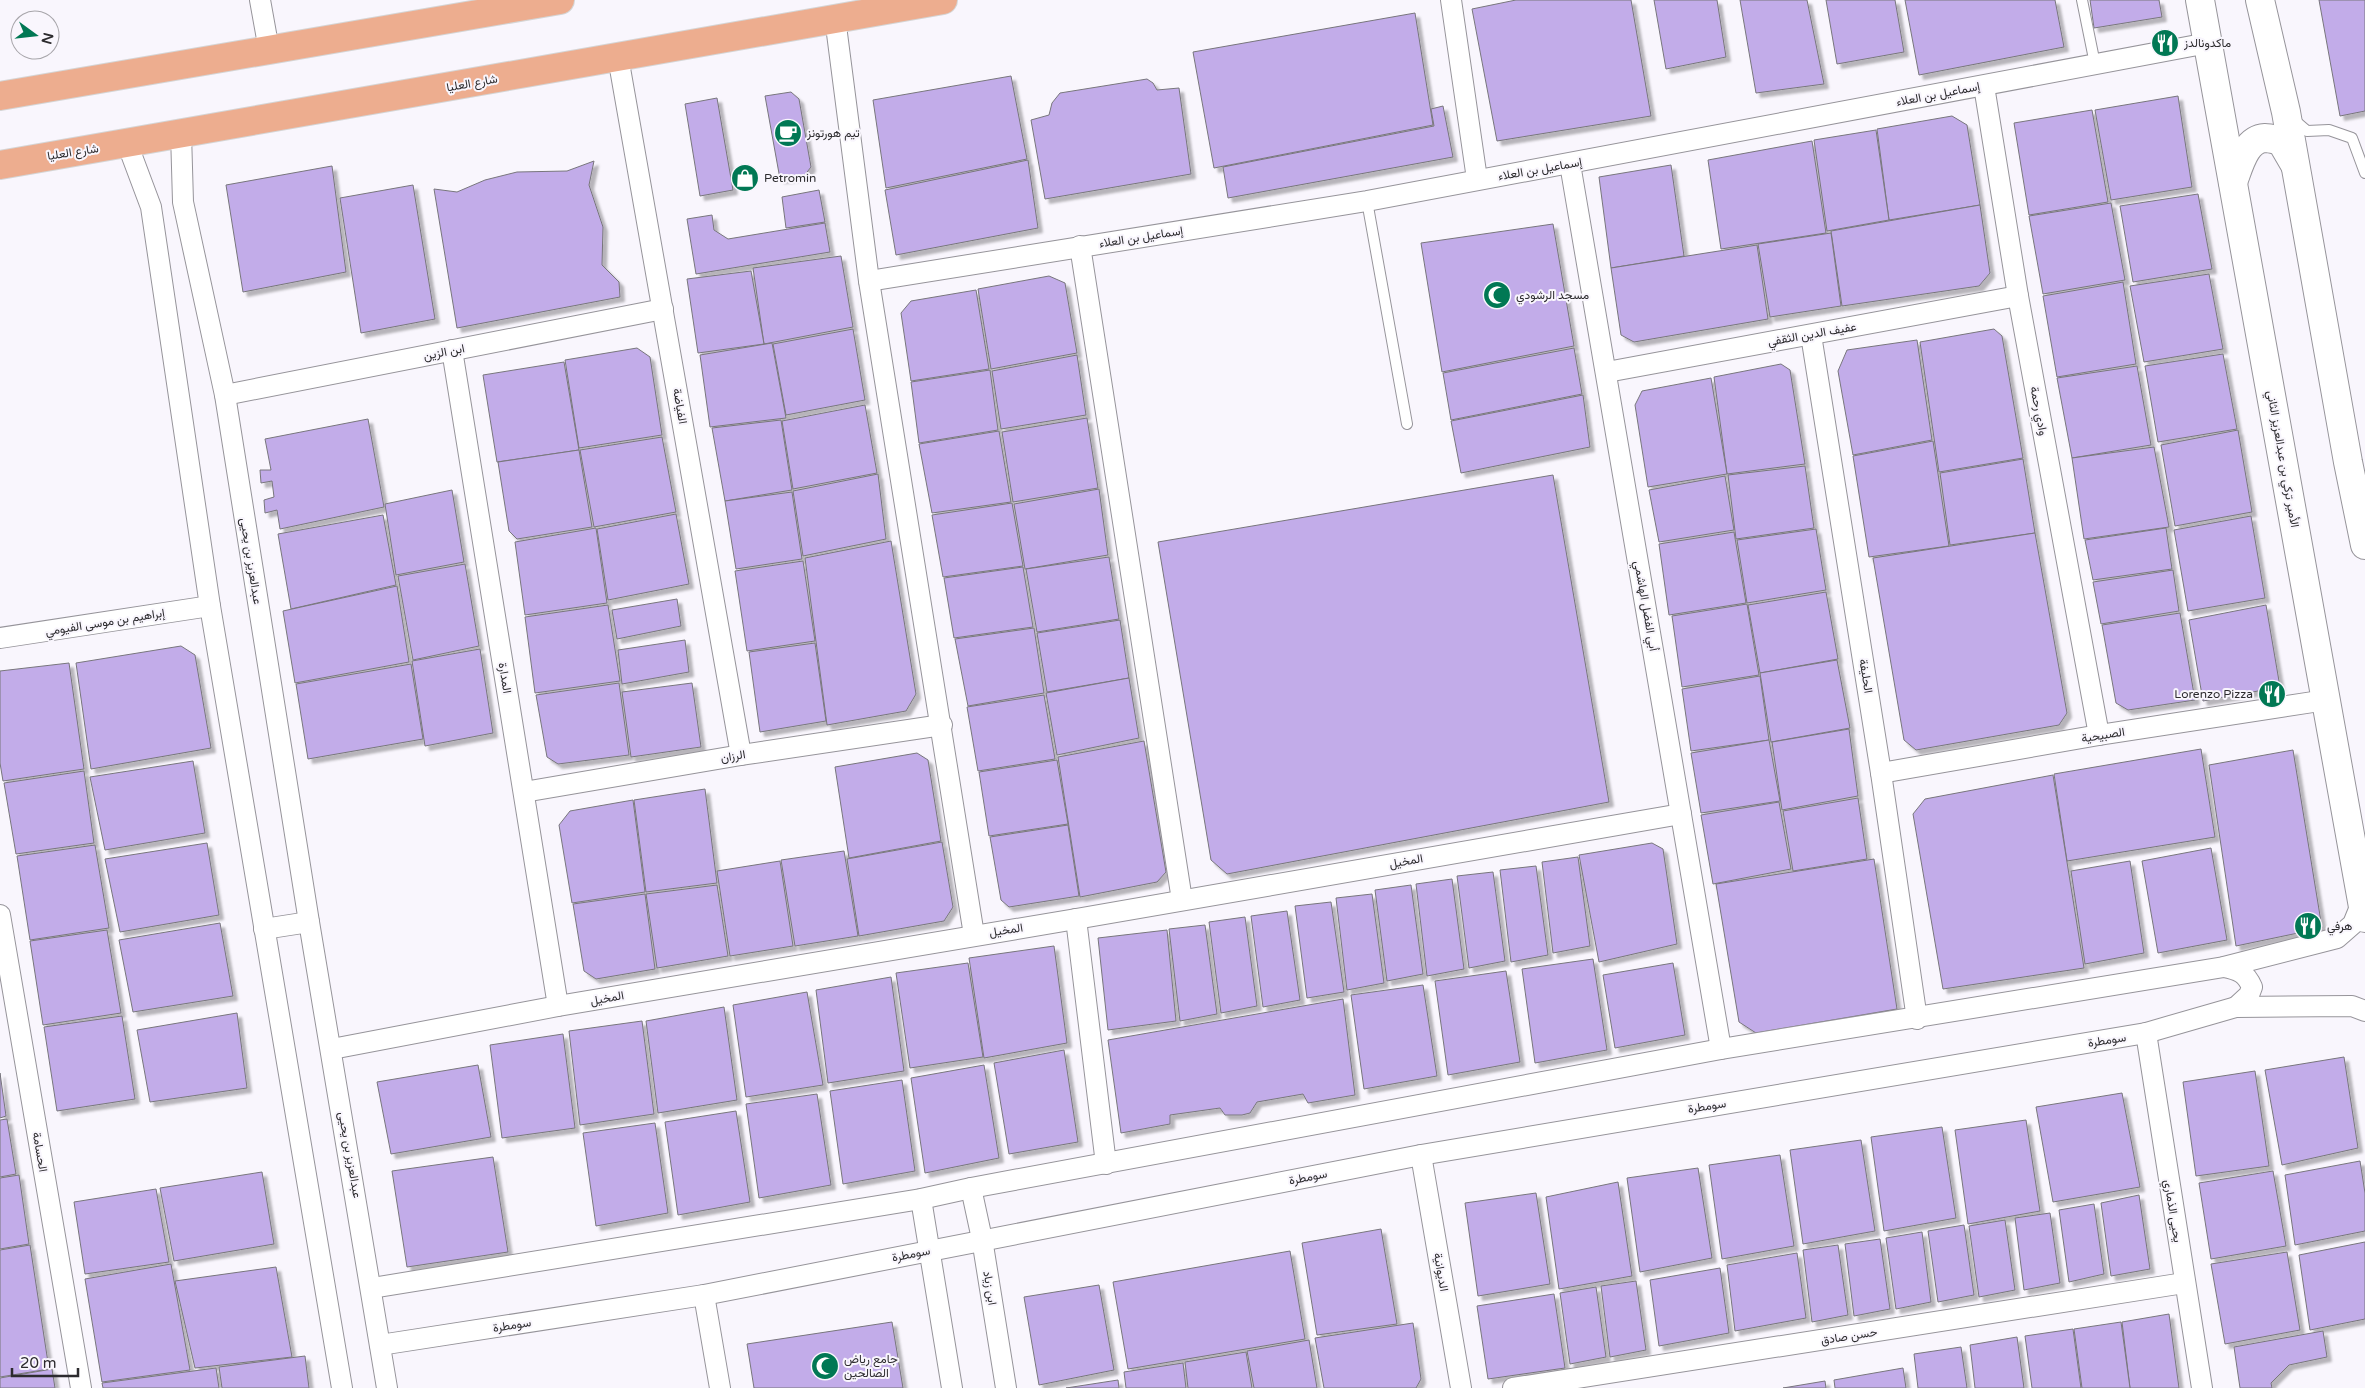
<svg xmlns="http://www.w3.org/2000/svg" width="2365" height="1388" font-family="'Varela Round',Vazirmatn,sans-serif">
<defs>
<filter id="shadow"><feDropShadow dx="4.5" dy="4.5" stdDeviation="1" flood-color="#0004"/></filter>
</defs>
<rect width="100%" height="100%" fill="#f9f6fd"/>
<g fill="#c2ace9" stroke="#78767c" filter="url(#shadow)">
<path d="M1516,0h115l20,116 -154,25 -25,-132z"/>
<path d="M1654,0h63l9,57 -60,12z"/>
<path d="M1740,0h67l17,84 -68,9z"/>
<path d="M1826,0h69l9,52 -67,12z"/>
<path d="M1905,0h150l9,47 -145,28z"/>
<path d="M2090,0h69l3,17 -68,11z"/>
<path d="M2319,0h46v111l-25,5z"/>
<path d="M1415,13l18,112 -219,43 -21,-116z"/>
<path d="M1011,76l16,83 -141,29 -13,-88z"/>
<path d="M1147,79l6,4 4,7 22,-2 12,86 -146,25 -14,-79 18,-5 3,-12 8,-10z"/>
<path d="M791,92l8,7 12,68 -7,9 -24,3 -15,-83z"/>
<path d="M2178,96l14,91 -81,13 -16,-90z"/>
<path d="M717,98l16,92 -33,6 -15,-92z"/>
<path d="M1443,106l10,51 -225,41 -5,-31 211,-41 -3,-17z"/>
<path d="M2092,110l16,92 -79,13 -15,-92z"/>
<path d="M1952,116l15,9 13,80 -91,15 -12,-91z"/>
<path d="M1876,130l13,90 -62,11 -13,-91z"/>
<path d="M1812,141l14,92 -105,16 -13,-89z"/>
<path d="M1028,160l10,68 -142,27 -11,-65z"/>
<path d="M594,161l-5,24 14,42 -1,38 17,17 1,15 -163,31 -23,-139 23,3 28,-12 32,-8 50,-1z"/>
<path d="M1671,165l13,91 -73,12 -12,-91z"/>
<path d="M332,166l14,106 -103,20 -17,-107z"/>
<path d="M413,185l22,134 -74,14 -21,-135z"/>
<path d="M819,190l6,32 -39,6 -4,-31z"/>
<path d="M2198,194l14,75 -79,13 -13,-76z"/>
<path d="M2111,203l14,77 -82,14 -14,-78z"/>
<path d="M1980,205l10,68 -11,13 -137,20 -11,-75z"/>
<path d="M712,215l2,15 14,9 97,-16 5,29 -134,22 -9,-55z"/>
<path d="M1553,224l21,122 -132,26 -21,-129z"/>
<path d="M1831,233l10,73 -71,11 -12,-73z"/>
<path d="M1757,245l11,74 -134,23 -13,-7 -10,-67z"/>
<path d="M841,256l12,71 -89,17 -11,-76z"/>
<path d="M751,271l13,73 -66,9 -11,-74z"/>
<path d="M2209,274l14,75 -79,13 -14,-76z"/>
<path d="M1049,276l16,7 12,70 -86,16 -13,-80z"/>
<path d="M2123,282l13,82 -79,13 -14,-81z"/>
<path d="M976,290l13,79 -78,12 -10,-68 10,-12z"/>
<path d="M853,329l12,71 -79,15 -13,-71z"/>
<path d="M1994,329l8,7 21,122 -84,14 -19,-130z"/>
<path d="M1917,340l15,100 -79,15 -15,-84 9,-21z"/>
<path d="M772,343l14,75 -76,9 -10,-72z"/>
<path d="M637,348l13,9 12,78 -83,13 -14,-88z"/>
<path d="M1574,348l8,46 -131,26 -8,-47z"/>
<path d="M2223,354l14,75 -79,13 -13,-76z"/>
<path d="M1077,355l9,60 -85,14 -9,-58z"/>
<path d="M564,362l15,88 -82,12 -14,-87z"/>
<path d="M1781,364l9,6 15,94 -78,10 -13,-97z"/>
<path d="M2137,366l14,79 -79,13 -15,-80z"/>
<path d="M990,370l8,60 -79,13 -8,-61z"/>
<path d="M1711,378l16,96 -79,13 -13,-82 7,-14z"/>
<path d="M1583,395l7,52 -129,26 -10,-52z"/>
<path d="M865,405l12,68 -84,16 -11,-68z"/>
<path d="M1087,418l11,70 -85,14 -11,-70z"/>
<path d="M368,419l16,88 -104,22 -3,-19 -12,3 -1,-13 10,-3 -2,-16 -11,2 -1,-13h11l-6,-31z"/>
<path d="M781,420l11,70 -67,11 -13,-73z"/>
<path d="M2238,430l14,82 -77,14 -14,-81z"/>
<path d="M999,431l12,71 -79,11 -13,-69z"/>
<path d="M662,437l14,75 -82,15 -14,-77z"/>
<path d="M1933,441l16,105 -80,11 -16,-101z"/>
<path d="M2154,447l15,80 -85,12 -12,-81z"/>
<path d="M579,450l13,77 -75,12 -8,-8 -11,-69z"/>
<path d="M2023,459l12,74 -85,12 -10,-72z"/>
<path d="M1805,466l9,62 -78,11 -8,-64z"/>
<path d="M878,474l8,65 -83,17 -10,-65z"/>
<path d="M1553,475l56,327 -382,72 -16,-14 -53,-318z"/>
<path d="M1725,476l9,54 -75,12 -10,-52z"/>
<path d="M1099,489l9,66 -83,14 -11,-65z"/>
<path d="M452,490l12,72 -68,13 -11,-71z"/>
<path d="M792,492l10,67 -66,10 -11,-68z"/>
<path d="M1012,503l11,63 -80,11 -11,-62z"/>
<path d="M676,514l13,70 -81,16 -11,-71z"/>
<path d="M383,515l13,70 -105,24 -13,-75z"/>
<path d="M2251,516l14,82 -77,13 -14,-81z"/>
<path d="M596,528l11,75 -82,12 -10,-73z"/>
<path d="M2166,528l6,41 -79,11 -8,-40z"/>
<path d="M1816,529l10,61 -79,13 -10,-63z"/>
<path d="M1734,532l12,71 -77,12 -10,-71z"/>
<path d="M2035,533l32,180 -8,12 -143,25 -12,-10 -31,-182z"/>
<path d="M891,541l25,153 -10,17 -79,14 -22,-167z"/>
<path d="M1109,557l10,62 -82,13 -11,-63z"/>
<path d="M803,561l12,80 -68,10 -12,-80z"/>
<path d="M465,564l14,82 -66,14 -15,-84z"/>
<path d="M1023,567l10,60 -79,11 -10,-60z"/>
<path d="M2173,570l6,41 -78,13 -8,-42z"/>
<path d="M397,586l12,76 -114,21 -12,-72z"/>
<path d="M1826,592l12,67 -78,14 -12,-68z"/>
<path d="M677,599l4,27 -64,13 -5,-29z"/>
<path d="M1747,604l12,71 -77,12 -10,-71z"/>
<path d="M608,605l12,76 -85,12 -10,-76z"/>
<path d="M2266,605l14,82 -77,14 -14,-81z"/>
<path d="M2180,613l15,87 -67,10 -12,-7 -14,-78z"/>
<path d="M1120,620l9,58 -82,14 -10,-59z"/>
<path d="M1034,628l10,65 -76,13 -13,-67z"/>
<path d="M685,640l4,32 -67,12 -4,-34z"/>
<path d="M815,643l11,78 -66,11 -11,-80z"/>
<path d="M181,646l14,9 16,93 -120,21 -15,-106z"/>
<path d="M480,649l13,84 -68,13 -13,-85z"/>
<path d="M1837,660l13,68 -79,14 -11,-69z"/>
<path d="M69,663l15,106 -81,12 -3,-18v-92z"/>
<path d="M411,664l12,75 -115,20 -12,-75z"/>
<path d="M1760,676l9,64 -78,11 -9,-62z"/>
<path d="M1129,678l10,60 -82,17 -11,-62z"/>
<path d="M619,683l10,72 -71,9 -11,-7 -11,-62z"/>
<path d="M692,683l9,64 -70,10 -9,-65z"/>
<path d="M1044,695l11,64 -77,12 -11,-64z"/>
<path d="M1849,729l9,67 -76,14 -10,-68z"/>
<path d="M1769,740l11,61 -79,12 -10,-60z"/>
<path d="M1144,741l22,131 -9,10 -77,15 -22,-140z"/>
<path d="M2201,749l14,88 -148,24 -13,-87z"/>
<path d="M2293,750l29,178 -86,18 -27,-181z"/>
<path d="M917,753l11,7 13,81 -92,17 -14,-91z"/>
<path d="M1057,760l11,64 -79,12 -10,-64z"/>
<path d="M193,761l12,72 -100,17 -15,-73z"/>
<path d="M84,771l10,72 -78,11 -12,-71z"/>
<path d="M2053,775l31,193 -141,21 -30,-175 12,-15z"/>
<path d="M705,789l12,94 -71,9 -12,-92z"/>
<path d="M1858,798l9,61 -74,12 -10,-60z"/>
<path d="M633,800l12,92 -73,11 -13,-78 11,-14z"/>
<path d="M1779,802l12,67 -78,15 -12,-69z"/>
<path d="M1068,825l11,71 -70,11 -8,-7 -11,-63z"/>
<path d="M942,842l11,65 -9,14 -85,15 -12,-77z"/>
<path d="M207,843l12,72 -99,17 -15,-73z"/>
<path d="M1652,843l11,6 14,95 -78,18 -20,-107z"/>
<path d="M95,845l14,83 -79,12 -13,-84z"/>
<path d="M2211,848l16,92 -69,13 -16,-92z"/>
<path d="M844,851l14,85 -63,10 -14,-86z"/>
<path d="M1578,857l12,89 -37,7 -11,-91z"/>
<path d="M1874,859l23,150 -141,24 -17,-11 -23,-138z"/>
<path d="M780,861l13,85 -63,10 -13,-85z"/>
<path d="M2130,861l14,92 -59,11 -14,-93z"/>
<path d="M1536,866l12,89 -37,7 -11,-92z"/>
<path d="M1493,872l12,89 -36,7 -12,-92z"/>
<path d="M1452,879l12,90 -37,7 -11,-92z"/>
<path d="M717,885l11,71 -71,12 -11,-74z"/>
<path d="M1411,885l12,89 -36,7 -12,-91z"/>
<path d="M645,894l10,75 -59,10 -12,-8 -11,-67z"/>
<path d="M1372,894l12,89 -37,7 -11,-92z"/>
<path d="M1331,902l13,90 -37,6 -12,-92z"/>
<path d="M1287,911l13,89 -37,7 -12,-91z"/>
<path d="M1245,917l12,89 -36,7 -12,-91z"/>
<path d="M220,923l13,73 -100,16 -14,-72z"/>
<path d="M1205,925l12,89 -37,7 -11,-92z"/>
<path d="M107,930l14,83 -78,12 -13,-84z"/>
<path d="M1167,930l9,91 -68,9 -10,-92z"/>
<path d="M1054,946l13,97 -83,15 -15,-100z"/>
<path d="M1593,959l14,91 -72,13 -13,-94z"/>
<path d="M968,963l15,94 -73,11 -14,-95z"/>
<path d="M1673,963l12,72 -70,13 -12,-73z"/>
<path d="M1506,971l14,91 -72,13 -13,-94z"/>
<path d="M891,977l13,94 -76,12 -12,-93z"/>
<path d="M1423,985l14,91 -73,13 -13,-94z"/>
<path d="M807,992l16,93 -77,12 -13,-92z"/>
<path d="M1343,999l12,96 -47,8 -5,-9 -46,8 -7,11 -8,2h-17l-5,-7 -50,7v9l-49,9 -13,-93z"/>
<path d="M724,1007l13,93 -79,13 -12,-92z"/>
<path d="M237,1013l10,75 -97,14 -13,-72z"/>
<path d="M122,1016l13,83 -78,12 -13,-84z"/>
<path d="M642,1021l12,93 -74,11 -11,-94z"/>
<path d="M563,1034l12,94 -73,10 -12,-93z"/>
<path d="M1064,1050l14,92 -69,12 -15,-91z"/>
<path d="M2344,1057l14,91 -76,17 -17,-95z"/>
<path d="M478,1065l13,72 -100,17 -14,-72z"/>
<path d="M984,1065l15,93 -74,15 -14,-95z"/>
<path d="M2255,1071l14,95 -73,10 -13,-94z"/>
<path d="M0,1073l6,43 -6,2z"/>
<path d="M902,1080l13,91 -72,13 -13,-93z"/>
<path d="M2122,1093l18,94 -87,15 -17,-95z"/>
<path d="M817,1094l14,91 -72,13 -13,-94z"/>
<path d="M736,1111l14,91 -72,13 -13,-93z"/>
<path d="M7,1119l9,55 -16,3v-57z"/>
<path d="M2026,1120l14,91 -72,13 -13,-94z"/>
<path d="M655,1123l13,90 -72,13 -13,-93z"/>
<path d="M1942,1127l14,91 -72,13 -13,-94z"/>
<path d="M1861,1140l14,91 -72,13 -13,-94z"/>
<path d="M1780,1155l14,91 -72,13 -13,-94z"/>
<path d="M493,1157l15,95 -101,15 -15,-96z"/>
<path d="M2360,1161l5,32v38l-70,14 -10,-70z"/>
<path d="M1698,1168l14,90 -72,14 -13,-94z"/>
<path d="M2273,1171l13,75 -75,13 -12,-76z"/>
<path d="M262,1172l12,72 -100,17 -14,-73z"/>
<path d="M19,1175l10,69 -29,5v-71z"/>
<path d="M1618,1182l14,94 -73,13 -13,-92z"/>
<path d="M156,1189l13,73 -84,12 -11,-72z"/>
<path d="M1536,1193l14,91 -72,12 -13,-93z"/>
<path d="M2139,1195l11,74 -39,7 -10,-73z"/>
<path d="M2094,1204l10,70 -35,8 -10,-72z"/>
<path d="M2050,1213l10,70 -36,7 -9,-72z"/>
<path d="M2005,1220l10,70 -36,7 -10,-71z"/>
<path d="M1964,1225l10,70 -36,7 -10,-71z"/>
<path d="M1381,1229l16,95 -80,11 -15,-92z"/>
<path d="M1922,1232l9,70 -35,7 -10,-71z"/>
<path d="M1880,1239l10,70 -36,7 -9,-72z"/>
<path d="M2365,1242v77l-55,11 -11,-75z"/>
<path d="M30,1245l19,124 -49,8v-127z"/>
<path d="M1838,1245l10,70 -36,7 -9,-72z"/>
<path d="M1290,1251l15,88 -177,30 -15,-87z"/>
<path d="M2287,1252l13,78 -75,14 -14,-80z"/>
<path d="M1797,1253l9,65 -71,13 -8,-66z"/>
<path d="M171,1264l19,106 -88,12 -17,-103z"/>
<path d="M276,1267l16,90 -97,11 -20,-87z"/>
<path d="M1720,1268l9,65 -70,13 -9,-66z"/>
<path d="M1636,1281l10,69 -36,7 -9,-71z"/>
<path d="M1099,1285l15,85 -75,15 -15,-88z"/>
<path d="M1596,1287l10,70 -36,7 -10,-71z"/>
<path d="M1554,1294l11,74 -77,11 -11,-73z"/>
<path d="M2169,1314l10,74h-49l-8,-66z"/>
<path d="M892,1322l11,66h-149l-7,-44z"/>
<path d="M2121,1322l9,66h-48l-8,-59z"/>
<path d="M1413,1323l8,56 -5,9h-92l-9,-50z"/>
<path d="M2073,1329l8,59h-49l-7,-52z"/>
<path d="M2323,1331l4,26 -38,8 -18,18 1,5h-32l-6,-41z"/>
<path d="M2017,1337l7,51h-49l-5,-43z"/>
<path d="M1309,1340l8,48h-63l-7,-37z"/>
<path d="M1961,1347l6,41h-49l-4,-34z"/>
<path d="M1246,1352l6,36h-64l-3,-26z"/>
<path d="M305,1356l4,32h-87l-3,-21z"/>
<path d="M1183,1363l3,25h-60l-2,-16z"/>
<path d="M216,1368l3,20h-116l-1,-5z"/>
<path d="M1903,1368l3,20h-71l-1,-8z"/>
<path d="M52,1369l3,19h-55v-10z"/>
<path d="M1118,1380l1,8h-53z"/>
<path d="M1825,1381l1,7h-43z"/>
</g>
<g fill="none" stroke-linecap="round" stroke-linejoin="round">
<g stroke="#96949a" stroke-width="12">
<g id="lane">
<path d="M2082,0l13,64"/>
<path d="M2292,118l15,13 22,-1 23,8 13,35"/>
<path d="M1367,201l40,223"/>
</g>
</g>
<g stroke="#96949a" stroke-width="22">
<g id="street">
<path d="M260,0l9,50"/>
<path d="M1451,0l26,179"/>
<path d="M835,18l34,263 105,654"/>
<path d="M618,57l123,698"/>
<path d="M1984,86l34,210 81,439"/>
<path d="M181,133l2,69 42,193 84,527 78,466"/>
<path d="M127,143l24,64 59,399 132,782"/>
<path d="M1570,164l151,885"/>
<path d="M1080,246l102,654"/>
<path d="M869,281l498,-80 841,-158"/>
<path d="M1811,335l70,438 36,246"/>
<path d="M452,350l106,656"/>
<path d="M1607,372l411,-76"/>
<path d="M225,395l438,-86"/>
<path d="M0,638l210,-32"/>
<path d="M1881,773l218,-38 227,-35"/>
<path d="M524,792l217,-37 201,-30"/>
<path d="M0,915l81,473"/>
<path d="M1076,919l30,245"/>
<path d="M264,929l45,-7"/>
<path d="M2224,967c15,3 22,6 28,20l-3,8 -13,12"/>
<path d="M2146,1033l56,355"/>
<path d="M332,1049l226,-43 518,-87 605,-105"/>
<path d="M1421,1155l40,233"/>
<path d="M971,1188l11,51 24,149"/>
<path d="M921,1199l31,189"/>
<path d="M372,1288l549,-89 50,-11 750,-139 503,-82 113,-29 16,-14 9,-22"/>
<path d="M704,1295l16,93"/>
<path d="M380,1345l324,-50 717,-140 725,-122 90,-26 116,-1 13,5"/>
<path d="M1513,1388l671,-105"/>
</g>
</g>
<g stroke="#96949a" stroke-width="30">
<g id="secondary">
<path d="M2200,0l165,918"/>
<path d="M2260,0l26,112 62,350 17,83"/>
<path d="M2233,182c6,-15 12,-43 32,-44 5,0 11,2 16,3l14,24"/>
</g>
</g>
<g stroke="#d5d5d5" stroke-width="30">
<g id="primary">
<path d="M0,96l560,-96"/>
<path d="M0,165l943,-165"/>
</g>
</g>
<use href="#lane" stroke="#fff" stroke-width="10"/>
<use href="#street" stroke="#fff" stroke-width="20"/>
<use href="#secondary" stroke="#fff" stroke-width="28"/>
<use href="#primary" stroke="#edad8f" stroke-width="28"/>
</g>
<defs>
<g id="restaurant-disc" transform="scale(1.4375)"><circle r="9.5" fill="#017854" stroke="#f9f6fd"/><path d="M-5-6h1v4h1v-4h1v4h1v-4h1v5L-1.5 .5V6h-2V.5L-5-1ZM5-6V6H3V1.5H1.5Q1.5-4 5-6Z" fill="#fff"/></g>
<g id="cafe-disc" transform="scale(1.4375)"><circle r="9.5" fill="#017854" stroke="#f9f6fd"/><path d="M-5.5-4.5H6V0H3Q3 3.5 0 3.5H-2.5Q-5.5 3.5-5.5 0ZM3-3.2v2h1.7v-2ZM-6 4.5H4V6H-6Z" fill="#fff"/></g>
<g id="shop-disc" transform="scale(1.4375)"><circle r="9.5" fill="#017854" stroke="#f9f6fd"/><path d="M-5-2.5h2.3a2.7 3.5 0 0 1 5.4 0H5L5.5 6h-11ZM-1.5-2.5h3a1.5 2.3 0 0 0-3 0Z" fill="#fff"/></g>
<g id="mosque-disc" transform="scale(1.4375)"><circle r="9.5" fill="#017854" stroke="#f9f6fd"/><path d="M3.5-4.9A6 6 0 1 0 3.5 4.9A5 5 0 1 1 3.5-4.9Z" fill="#fff"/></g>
</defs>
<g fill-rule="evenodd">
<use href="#restaurant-disc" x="2165" y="43"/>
<use href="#cafe-disc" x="788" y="133"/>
<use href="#shop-disc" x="745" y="178"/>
<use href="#mosque-disc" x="1497" y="295"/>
<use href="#restaurant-disc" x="2272" y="694"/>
<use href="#restaurant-disc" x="2308" y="926"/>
<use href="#mosque-disc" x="825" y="1366"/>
</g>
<g text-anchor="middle" stroke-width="4" stroke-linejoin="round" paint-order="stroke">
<g font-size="12" fill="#2c2b2e" stroke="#f9f6fd" text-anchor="start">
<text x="2184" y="47">ماكدونالدز</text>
<text x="807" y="137">تيم هورتونز</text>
<text x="764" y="182">Petromin</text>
<text x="1516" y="299">مسجد الرشودي</text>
<text x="2253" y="698" text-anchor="end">Lorenzo Pizza</text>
<text x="2327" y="930">هرفي</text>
<text x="844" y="1363">جامع رياض<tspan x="844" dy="14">الصالحين</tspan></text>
</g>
<g font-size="12" fill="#2c2b2e" stroke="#f9f6fd">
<text transform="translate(472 83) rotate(-10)" y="4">شارع العليا</text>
<text transform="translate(1938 94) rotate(-11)" y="4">إسماعيل بن العلاء</text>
<text transform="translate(73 152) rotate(-9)" y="4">شارع العليا</text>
<text transform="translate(1540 169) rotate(-10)" y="4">إسماعيل بن العلاء</text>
<text transform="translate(1141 237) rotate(-9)" y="4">إسماعيل بن العلاء</text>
<text transform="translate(1812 334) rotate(-10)" y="4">عفيف الدين الثقفي</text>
<text transform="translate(444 352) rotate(-11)" y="4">ابن الزين</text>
<text transform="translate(680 406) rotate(80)" y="4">الفياضة</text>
<text transform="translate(2039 411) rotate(79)" y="4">وادي رحمة</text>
<text transform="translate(2283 459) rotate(80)" y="4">الأمير تركي بن عبدالعزيز الثاني</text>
<text transform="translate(251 561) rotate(81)" y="4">عبدالعزيز بن يحيى</text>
<text transform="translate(1646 606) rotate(80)" y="4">أبي الفضل الهاشمي</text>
<text transform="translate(105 622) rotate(-9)" y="4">إبراهيم بن موسى الفيومي</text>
<text transform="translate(1866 676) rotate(81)" y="4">الحليفة</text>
<text transform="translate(505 678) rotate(81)" y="4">المدارة</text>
<text transform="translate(2103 735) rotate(-9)" y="4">الصبيحية</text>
<text transform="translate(733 756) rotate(-9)" y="4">الرزان</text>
<text transform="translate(1406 861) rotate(-10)" y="4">المخيل</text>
<text transform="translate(1006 930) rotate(-9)" y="4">المخيل</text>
<text transform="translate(607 998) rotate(-10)" y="4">المخيل</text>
<text transform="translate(2107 1040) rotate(-9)" y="4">سومطرة</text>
<text transform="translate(1707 1106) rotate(-9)" y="4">سومطرة</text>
<text transform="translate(40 1152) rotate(80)" y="4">الحسامة</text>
<text transform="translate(350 1155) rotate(80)" y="4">عبدالعزيز بن يحيى</text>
<text transform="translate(1308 1177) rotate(-11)" y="4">سومطرة</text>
<text transform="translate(2173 1211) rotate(81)" y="4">يحيى الذماري</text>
<text transform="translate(911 1254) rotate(-11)" y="4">سومطرة</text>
<text transform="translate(1441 1272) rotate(80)" y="4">الديوانية</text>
<text transform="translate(990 1288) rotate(81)" y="4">ابن زياد</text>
<text transform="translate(512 1325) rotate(-9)" y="4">سومطرة</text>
<text transform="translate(1849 1336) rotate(-9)" y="4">حسن صادق</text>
</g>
</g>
<g transform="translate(35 35) rotate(105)"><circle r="24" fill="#f9f6fd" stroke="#a7a5aa"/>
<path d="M0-4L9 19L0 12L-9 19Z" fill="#017854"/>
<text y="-8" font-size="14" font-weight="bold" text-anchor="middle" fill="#2c2b2e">N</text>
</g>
<path d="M12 1368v8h66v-8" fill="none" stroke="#2c2b2e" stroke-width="2.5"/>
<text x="20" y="1368" font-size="15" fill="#2c2b2e" stroke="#f9f6fd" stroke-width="4" paint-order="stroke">20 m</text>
</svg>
